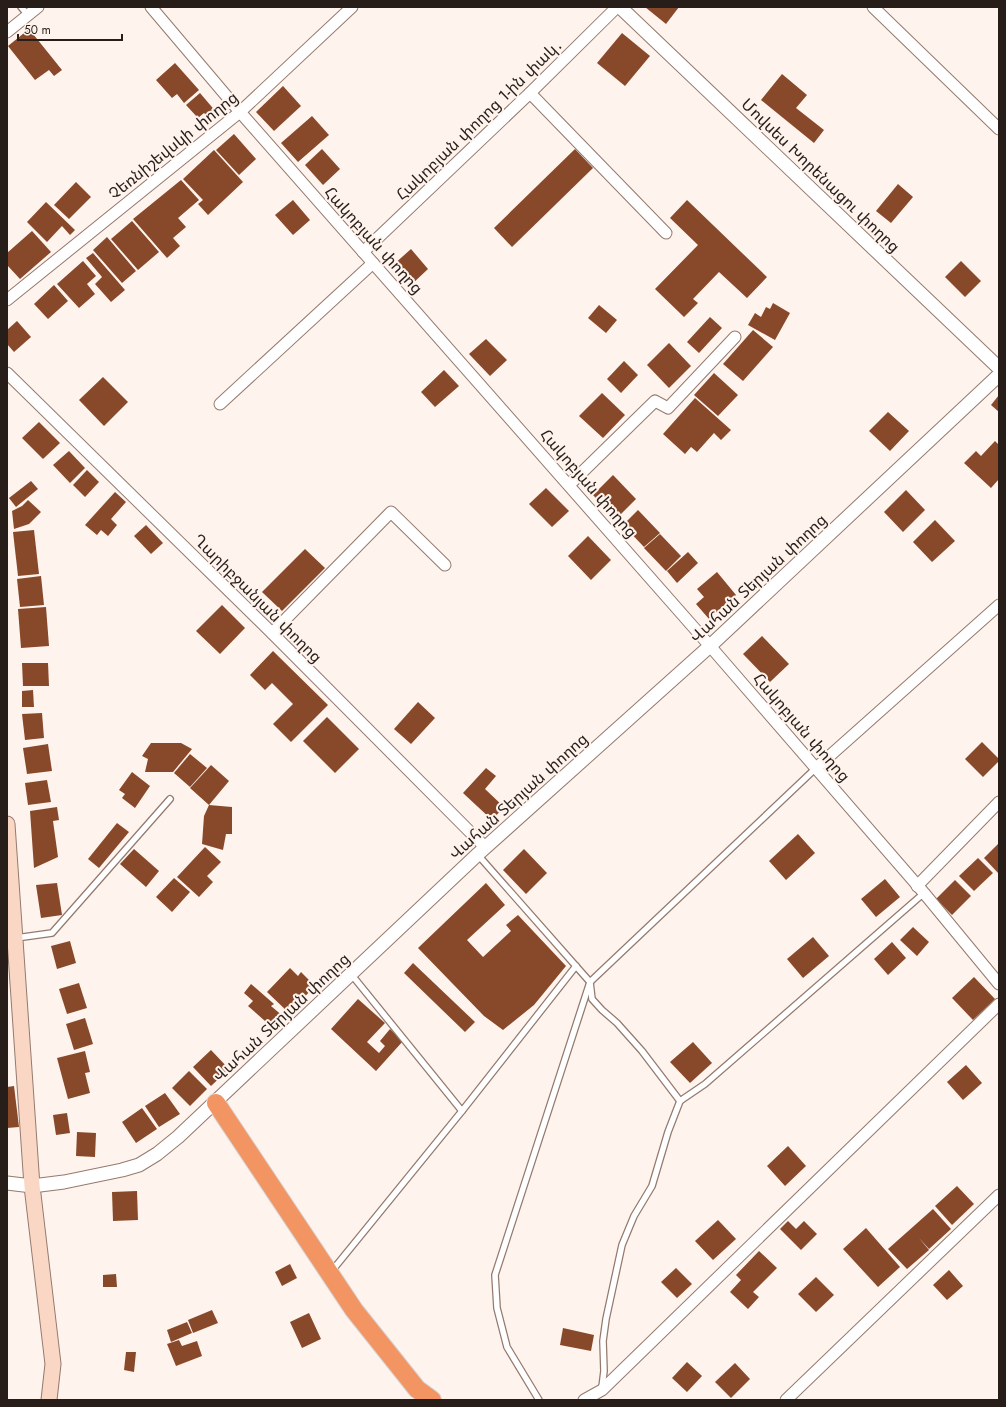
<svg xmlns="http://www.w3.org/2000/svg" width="1006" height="1407" font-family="Jost,'Noto Sans Armenian',sans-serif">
<rect width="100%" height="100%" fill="#fff3ed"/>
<g fill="#88492a">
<path d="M645,7h34l-13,17z"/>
<path d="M29,29l33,41 -8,6 -5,-6 -14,10 -27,-34z"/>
<path d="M622,33l28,23 -25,30 -28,-23z"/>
<path d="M175,63l24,27 -15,13 -7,-9 -5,4 -16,-18z"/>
<path d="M782,74l25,21 -11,13 28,22 -10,13 -53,-43z"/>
<path d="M283,86l18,20 -27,25 -18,-19z"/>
<path d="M200,93l17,20 -7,6 -6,-6 -6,5 -12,-13z"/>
<path d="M312,116l17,19 -31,27 -17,-19z"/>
<path d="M234,134l22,25 -17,16 -23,-25z"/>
<path d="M322,149l18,20 -17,16 -18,-20z"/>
<path d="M575,149l18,19 -81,79 -18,-19z"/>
<path d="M214,150l29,32 -35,33 -10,-11 5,-4 -20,-21z"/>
<path d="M181,180l18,20 -21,18 8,9 -13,11 7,8 -13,12 -34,-39z"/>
<path d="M76,182l15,15 -22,22 -15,-14z"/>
<path d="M898,184l15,13 -22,26 -15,-12z"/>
<path d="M293,200l17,20 -17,15 -18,-20z"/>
<path d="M687,200l80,77 -20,21 -28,-26 -26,27 5,4 -14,14 -29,-28 43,-44 -28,-27z"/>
<path d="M46,202l29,28 -5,5 -8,-9 -15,16 -20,-20z"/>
<path d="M132,221l27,31 -21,18 -27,-31z"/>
<path d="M32,231l19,21 -31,27 -13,-14v-12z"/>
<path d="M107,237l29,34 -14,12 -29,-33z"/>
<path d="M411,249l17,20 -17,16 -18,-20z"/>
<path d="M93,253l32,37 -14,12 -16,-18 7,-7 -16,-19z"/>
<path d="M83,261l13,15 -9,8 8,10 -16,14 -22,-24z"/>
<path d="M961,261l20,20 -16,16 -20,-20z"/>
<path d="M54,285l14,16 -20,18 -14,-15z"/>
<path d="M773,303l17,10 -15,27 -27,-15 7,-12 6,4 5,-10 4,2z"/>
<path d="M599,305l18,15 -11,13 -18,-15z"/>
<path d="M710,317l12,11 -23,25 -12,-11z"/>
<path d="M17,321l14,16 -17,15 -7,-8v-14z"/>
<path d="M753,330l20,17 -30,34 -20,-17z"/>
<path d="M486,339l21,21 -17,16 -21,-22z"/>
<path d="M669,343l22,23 -22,22 -22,-23z"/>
<path d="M624,361l14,14 -17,18 -14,-14z"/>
<path d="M444,370l15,16 -24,21 -14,-15z"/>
<path d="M714,373l24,22 -20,21 -24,-21z"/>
<path d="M103,377l25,25 -24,24 -25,-26z"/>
<path d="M602,393l23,22 -22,23 -24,-22z"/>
<path d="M999,395v17l-8,-7z"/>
<path d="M695,398l36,32 -10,10 -7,-7 -17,19 -6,-5 -6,7 -22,-20z"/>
<path d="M888,412l21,19 -19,20 -21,-20z"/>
<path d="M39,422l21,21 -17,16 -21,-21z"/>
<path d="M995,441l4,4v34l-8,9 -27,-25 12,-12 5,5z"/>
<path d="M69,451l16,17 -15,15 -17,-18z"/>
<path d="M87,470l12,12 -14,15 -12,-12z"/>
<path d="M613,475l23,24 -20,20 -23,-24z"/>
<path d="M31,481l7,8 -22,18 -7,-9z"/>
<path d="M546,488l23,23 -17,16 -23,-23z"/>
<path d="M906,490l19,20 -22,22 -19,-20z"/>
<path d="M115,492l11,10 -15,17 6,6 -9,11 -7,-6 -4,5 -12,-10z"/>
<path d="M28,500l13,12 -12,12 -15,5 -2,-18 10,-5z"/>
<path d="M638,510l22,23 -16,14 -21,-22z"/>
<path d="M935,520l20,21 -23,21 -19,-20z"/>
<path d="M146,525l17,18 -12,11 -17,-18z"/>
<path d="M34,530l5,44 -21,2 -5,-44z"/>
<path d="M660,534l21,22 -15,15 -22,-23z"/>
<path d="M588,536l23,24 -20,20 -23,-24z"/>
<path d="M305,549l20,19 -43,43 -20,-19z"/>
<path d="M688,552l10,11 -21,20 -10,-12z"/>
<path d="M717,572l19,23 -27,24 -13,-15 8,-7 -7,-8z"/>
<path d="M41,576l3,29 -24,2 -3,-28z"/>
<path d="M222,605l23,23 -25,26 -24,-23z"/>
<path d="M46,607l3,39 -28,2 -3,-39z"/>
<path d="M762,636l27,28 -19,18 -27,-28z"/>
<path d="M273,651l55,54 -37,37 -18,-18 20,-20 -21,-21 -7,7 -15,-15z"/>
<path d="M22,663h26l1,23h-26z"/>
<path d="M33,690l1,17h-12v-16z"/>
<path d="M418,702l17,16 -24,26 -17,-15z"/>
<path d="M42,713l2,25 -19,2 -3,-26z"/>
<path d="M327,717l32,32 -24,24 -32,-32z"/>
<path d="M982,742l17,17v2l-16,16 -18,-18z"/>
<path d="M151,743h30l11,6 -19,23h-28l3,-13 -6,-3z"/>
<path d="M48,744l4,27 -25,3 -4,-26z"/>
<path d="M190,754l17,14 -17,19 -16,-14z"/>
<path d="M211,765l18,16 -20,24 -19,-17z"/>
<path d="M486,768l10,8 -11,13 19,18 -12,13 -29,-27z"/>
<path d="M132,772l18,14 -15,22 -13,-10 3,-4 -6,-4z"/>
<path d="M47,780l4,22 -23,3 -3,-22z"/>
<path d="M209,805l23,2v27h-6l-3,16 -21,-6 2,-28z"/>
<path d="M57,807l2,13 -6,1 5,36 -24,11 -4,-57z"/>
<path d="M117,823l12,9 -30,36 -11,-9z"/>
<path d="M798,834l17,19 -29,27 -17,-19z"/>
<path d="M999,843v31l-15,-16z"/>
<path d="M205,847l16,15 -14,14 6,6 -14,15 -22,-20z"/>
<path d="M134,849l25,22 -13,16 -26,-23z"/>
<path d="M524,849l23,24 -21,21 -23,-24z"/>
<path d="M978,858l15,15 -19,18 -15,-15z"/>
<path d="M174,878l16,14 -18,20 -16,-15z"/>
<path d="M885,879l15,18 -24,20 -15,-18z"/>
<path d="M955,880l16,16 -19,19 -16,-16z"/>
<path d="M57,883l5,32 -21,3 -5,-33z"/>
<path d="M486,883l19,22 -38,35 16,17 28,-26 -5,-6 12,-10 48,51 -32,39 -31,25 -19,-14 -66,-68z"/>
<path d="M913,927l16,15 -12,14 -17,-16z"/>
<path d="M813,937l16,19 -26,22 -16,-19z"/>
<path d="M70,941l6,22 -19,6 -6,-23z"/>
<path d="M892,942l14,16 -18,17 -14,-16z"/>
<path d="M413,963l62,59 -10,10 -61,-59z"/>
<path d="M290,968l8,8 3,-4 14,14 -26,27 -22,-21z"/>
<path d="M974,977l21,22 -22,21 -21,-22z"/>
<path d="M79,983l8,25 -20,6 -8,-25z"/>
<path d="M251,984l23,20 -3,2 13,11 -10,12 -26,-23 5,-5 -9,-8z"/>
<path d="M358,999l27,24 -18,19 12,11 6,-7 -5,-5 10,-12 13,12 -27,30 -45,-42z"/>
<path d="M85,1018l8,26 -19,6 -8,-26z"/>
<path d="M693,1042l19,21 -22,20 -20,-21z"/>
<path d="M211,1050l18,19 -18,17 -18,-19z"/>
<path d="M85,1051l5,21 -5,1 5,20 -22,6 -11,-41z"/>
<path d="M966,1065l16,18 -19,17 -16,-18z"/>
<path d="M189,1071l18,18 -17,17 -18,-18z"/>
<path d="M14,1086l5,41 -12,1v-41z"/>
<path d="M165,1093l15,21 -21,13 -14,-21z"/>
<path d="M142,1108l15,21 -21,14 -14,-21z"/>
<path d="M67,1113l3,20 -14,2 -3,-20z"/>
<path d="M77,1132l19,1 -1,24 -19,-1z"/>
<path d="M788,1146l18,20 -21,20 -18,-20z"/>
<path d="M957,1186l17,18 -22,21 -17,-19z"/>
<path d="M137,1191l1,29 -25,1 -1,-29z"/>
<path d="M933,1209l18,20 -22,20 -10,-11 10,12 -22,19 -19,-20z"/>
<path d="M718,1220l18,19 -23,21 -18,-19z"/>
<path d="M788,1221l8,8 8,-8 13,13 -16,16 -21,-21z"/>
<path d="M866,1228l34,39 -22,20 -35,-38z"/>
<path d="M759,1251l18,17 -24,24 6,5 -11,12 -18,-17 11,-12 -5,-5z"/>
<path d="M290,1264l7,14 -15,8 -7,-14z"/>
<path d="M676,1268l16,16 -15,14 -16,-16z"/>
<path d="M949,1270l14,16 -16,14 -14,-15z"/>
<path d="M116,1274l1,13h-14v-12z"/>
<path d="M816,1277l18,18 -18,17 -18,-18z"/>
<path d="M212,1310l6,13 -25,10 -5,-13z"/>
<path d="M309,1313l12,26 -19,9 -12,-26z"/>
<path d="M187,1322l5,11 -21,9 -4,-12z"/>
<path d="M563,1328l31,7 -3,16 -31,-6z"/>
<path d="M179,1340l3,6 15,-5 5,15 -26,10 -9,-22z"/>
<path d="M126,1352h10l-2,20 -10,-2z"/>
<path d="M687,1362l15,14 -15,16 -15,-14z"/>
<path d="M735,1363l15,16 -19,19 -16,-16z"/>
</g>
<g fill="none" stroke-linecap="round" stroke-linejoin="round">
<g stroke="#947a6e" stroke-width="8">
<g id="service">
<path d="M21,7l7,8"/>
<path d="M478,855l112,127 2,17 10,11 15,13 25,28 38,50"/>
<path d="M16,938l36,-5 118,-134"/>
<path d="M351,974l111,137"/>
<path d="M331,1272l131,-161 114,-145"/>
<path d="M602,1387l2,-16 -1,-30 3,-22 16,-74 12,-29 18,-30 16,-54 12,-31 25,-17 219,-191"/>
<path d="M539,1400l-32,-53 -10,-39 -2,-33 95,-293 226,-214"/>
</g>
</g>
<g stroke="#947a6e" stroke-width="13">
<g id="minor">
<path d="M151,7l89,105 470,534 214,247 75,91"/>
<path d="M873,7l126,122"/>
<path d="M7,32l31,-25"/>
<path d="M530,93l136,140"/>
<path d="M363,252l167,-159 87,-86"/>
<path d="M7,300l233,-188 112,-105"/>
<path d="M7,373l265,260 213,214"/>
<path d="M220,404l153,-141"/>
<path d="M569,485l86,-84 13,7 67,-71"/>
<path d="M272,633l119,-121 54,53"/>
<path d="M816,768l183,-163"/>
<path d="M917,886l82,-84"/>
<path d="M584,1400l18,-10 397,-386"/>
<path d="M786,1400l213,-205"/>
</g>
</g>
<g stroke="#947a6e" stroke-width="15">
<g id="tertiary">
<path d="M620,7l379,361"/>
<path d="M7,1183l25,3 32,-4 58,-12 17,-5 18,-11 21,-17 300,-283 232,-208 289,-271"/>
</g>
</g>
<g stroke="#947a6e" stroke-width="17">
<path id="secondary" d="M7,824l25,362 21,178 -4,36"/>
</g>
<g stroke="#d4d2d1" stroke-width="20">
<path id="trunk" d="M216,1103l138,207 63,79 15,11"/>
</g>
<use href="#service" stroke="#fff" stroke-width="5.5"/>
<use href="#minor" stroke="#fff" stroke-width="11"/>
<use href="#tertiary" stroke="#fff" stroke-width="13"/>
<use href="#secondary" stroke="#fad7c4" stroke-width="15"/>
<use href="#trunk" stroke="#f39463" stroke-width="18"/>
</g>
<g text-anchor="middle" stroke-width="4" stroke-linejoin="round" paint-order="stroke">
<g font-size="16" fill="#281e19" stroke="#fff3ed">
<text transform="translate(479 119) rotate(-44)" y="6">Հակոբյան փողոց 1-ին փակ․</text>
<text transform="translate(173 145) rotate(-39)" y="6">Չեռնիշեվսկի փողոց</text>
<text transform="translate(821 175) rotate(44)" y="6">Մովսես Խորենացու փողոց</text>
<text transform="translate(374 240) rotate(48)" y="6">Հակոբյան փողոց</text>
<text transform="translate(589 483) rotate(49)" y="6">Հակոբյան փողոց</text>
<text transform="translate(758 578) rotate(-43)" y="6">Վահան Տերյան փողոց</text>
<text transform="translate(258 598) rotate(45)" y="6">Ղարիբջանյան փողոց</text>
<text transform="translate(802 727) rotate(49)" y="6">Հակոբյան փողոց</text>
<text transform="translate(518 796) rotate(-42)" y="6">Վահան Տերյան փողոց</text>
<text transform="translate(281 1017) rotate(-43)" y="6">Վահան Տերյան փողոց</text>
</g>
</g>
<rect width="1006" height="1407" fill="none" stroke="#281e19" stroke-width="16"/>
<path d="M18 34v6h104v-6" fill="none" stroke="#281e19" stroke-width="2"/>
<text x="24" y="34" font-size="12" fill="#281e19" stroke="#fff3ed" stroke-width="3" paint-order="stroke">50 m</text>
</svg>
